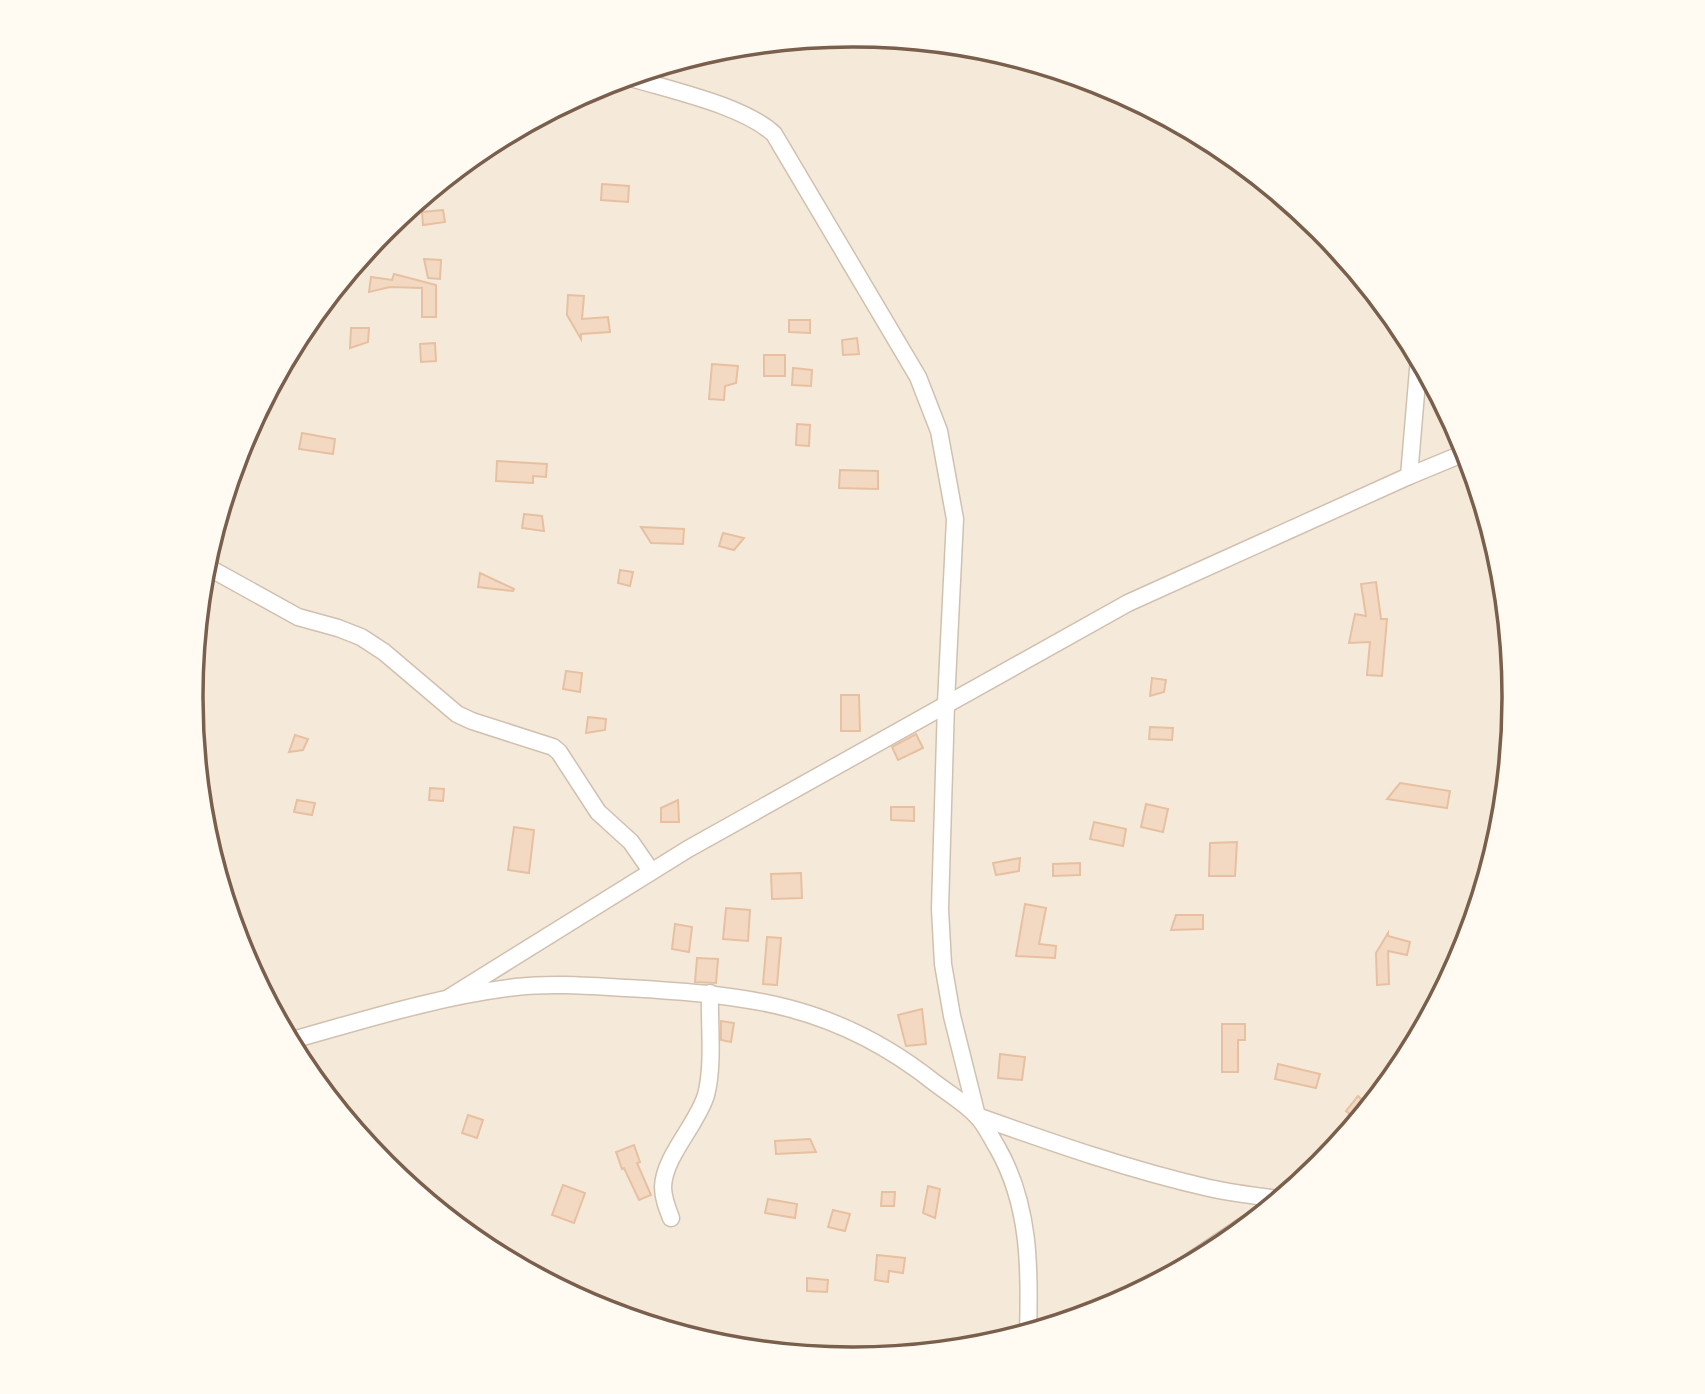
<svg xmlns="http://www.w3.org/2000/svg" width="1705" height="1394" font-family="Mulish,sans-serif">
<rect width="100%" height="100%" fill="#fdf7eb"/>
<circle fill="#f5ead9" cx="853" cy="697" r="660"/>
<g fill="#f4d9c2" stroke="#e7c0a1" stroke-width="2">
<path d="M602,184l27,2 -1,16 -27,-2z"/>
<path d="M443,210l2,12 -22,3 -1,-13z"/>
<path d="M424,259l17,1 -1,19 -12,-1z"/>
<path d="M394,274l42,11v32h-14v-29l-32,-1 -21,5 2,-15 21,3z"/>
<path d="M568,295l16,1 -2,23 26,-2 2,15 -29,2v5l-14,-24z"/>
<path d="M789,320h21v13l-21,-1z"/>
<path d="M351,328h18l-1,14 -18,6z"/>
<path d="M857,338l2,16 -16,1 -1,-15z"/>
<path d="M435,343l1,18 -15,1 -1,-18z"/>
<rect x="764" y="355" width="21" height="21"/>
<path d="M712,364l26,2 -2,17 -11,3 -1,14 -15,-1z"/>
<path d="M793,368l19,2 -1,16 -19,-1z"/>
<path d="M797,424l13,1 -1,21 -13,-1z"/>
<path d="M302,433l33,6 -2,15 -34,-5z"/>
<path d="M497,461l50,3 -1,13 -13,-1v7l-37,-2z"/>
<path d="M840,470l38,1v18l-39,-1z"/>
<path d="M524,514l18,2 2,15 -22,-3z"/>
<path d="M641,527l43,2 -1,15 -32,-1z"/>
<path d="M723,533l21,5 -10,12 -15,-4z"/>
<path d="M620,570l13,2 -3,14 -12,-3z"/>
<path d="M480,573l34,16 -1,2 -35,-4z"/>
<path d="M1376,582l5,37h6l-5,57 -15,-1 3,-33 -21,1 6,-29 11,2 -5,-32z"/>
<path d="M566,671l16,2 -2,19 -17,-3z"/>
<path d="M1152,678l14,2 -2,12 -14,4z"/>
<path d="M841,695h18l1,36h-19z"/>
<path d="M588,717l18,2 -1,11 -19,3z"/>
<path d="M1150,727l23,1 -1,12 -23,-1z"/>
<path d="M916,734l7,14 -25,12 -6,-13z"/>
<path d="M295,735l13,4 -5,11 -14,2z"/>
<path d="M1400,783l50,8 -3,17 -60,-9z"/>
<path d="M430,788l14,1 -1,12 -14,-1z"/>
<path d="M297,800l18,3 -3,12 -18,-3z"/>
<path d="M678,800l1,22h-18v-14z"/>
<path d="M1146,804l22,5 -5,23 -22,-5z"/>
<path d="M891,807h23v14l-23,-1z"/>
<path d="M1094,822l32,7 -3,17 -33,-7z"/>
<path d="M514,827l20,3 -5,43 -21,-3z"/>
<path d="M1237,842l-2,34h-26l1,-33z"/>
<path d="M1020,858l-1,13 -23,4 -3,-12z"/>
<path d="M1080,863v12l-27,1v-12z"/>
<path d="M801,873l1,25 -30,1 -1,-25z"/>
<path d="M1025,904l21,4 -7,36 17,2 -1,12 -39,-2z"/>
<path d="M726,908l24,2 -2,31 -25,-2z"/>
<path d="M1176,915h27v14l-32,1z"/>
<path d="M675,924l17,3 -3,25 -17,-3z"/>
<path d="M1388,933v3l22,6 -3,13 -19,-4 1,33 -12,1 -1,-32z"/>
<path d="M767,937l14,1 -4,47 -14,-1z"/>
<path d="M697,958l21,1 -2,24 -21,-1z"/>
<path d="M922,1009l4,35 -20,2 -8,-31z"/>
<path d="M721,1021l13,2 -3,19 -10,-2z"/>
<path d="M1222,1024h23v16h-7v32h-16z"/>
<path d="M1000,1054l25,3 -3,23 -24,-2z"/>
<path d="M1278,1064l42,10 -4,14 -41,-9z"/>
<path d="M1358,1096l11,10 -12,14 -11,-9z"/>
<path d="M468,1115l15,5 -6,18 -15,-5z"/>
<path d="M810,1139l6,13 -40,2 -1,-13z"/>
<path d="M634,1145l6,17 -3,1 14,32 -12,5 -15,-32 -2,1 -6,-17z"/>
<path d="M563,1185l22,8 -11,30 -22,-8z"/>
<path d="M928,1186l12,3 -5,29 -12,-5z"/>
<path d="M882,1192h13l-1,14h-13z"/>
<path d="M768,1199l29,5 -2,14 -30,-5z"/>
<path d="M833,1210l17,4 -5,17 -17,-4z"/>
<path d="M877,1255l28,3 -2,15 -14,-2 -1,11 -13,-2z"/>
<path d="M807,1278l21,2 -1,12 -20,-1z"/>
</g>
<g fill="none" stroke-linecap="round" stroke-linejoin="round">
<g stroke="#d1c0af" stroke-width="19">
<g id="minor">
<path d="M628,77c41,13 115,28 146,57l144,243 21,54 16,88 -9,184 -6,206 3,55 9,52 25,100"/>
<path d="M1409,476l10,-118"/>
<path d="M204,565l94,52 40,11 23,9 23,15 73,62 15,7 81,26 6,5 39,60 33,30 20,29"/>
<path d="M450,997l238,-148 440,-246 281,-127 58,-24"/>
<path d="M289,1041c75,-21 150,-45 227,-54 37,-4 74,-1 111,1 122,7 209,16 308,95 13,10 30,20 42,33 8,8 14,21 20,31 33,57 33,122 31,185"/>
<path d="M977,1116c76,27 153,54 232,72 23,5 47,8 70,11"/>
<path d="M671,1218c-4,-10 -8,-20 -8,-31 1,-31 34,-62 43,-92 8,-30 3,-71 4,-102"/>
<path d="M1170,1275l94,-63"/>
</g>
</g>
<use href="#minor" stroke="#fff" stroke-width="16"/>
</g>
<path d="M0 0H1705V1394H0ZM852 47H853A649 649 0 0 1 1502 696V698A649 649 0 0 1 853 1347H852A649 649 0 0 1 203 698V696A649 649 0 0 1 852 47Z" fill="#fffbf2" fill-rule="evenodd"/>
<path fill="none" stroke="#7a5f4c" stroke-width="3.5" d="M852 47H853A649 649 0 0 1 1502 696V698A649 649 0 0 1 853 1347H852A649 649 0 0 1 203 698V696A649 649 0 0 1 852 47Z"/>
</svg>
